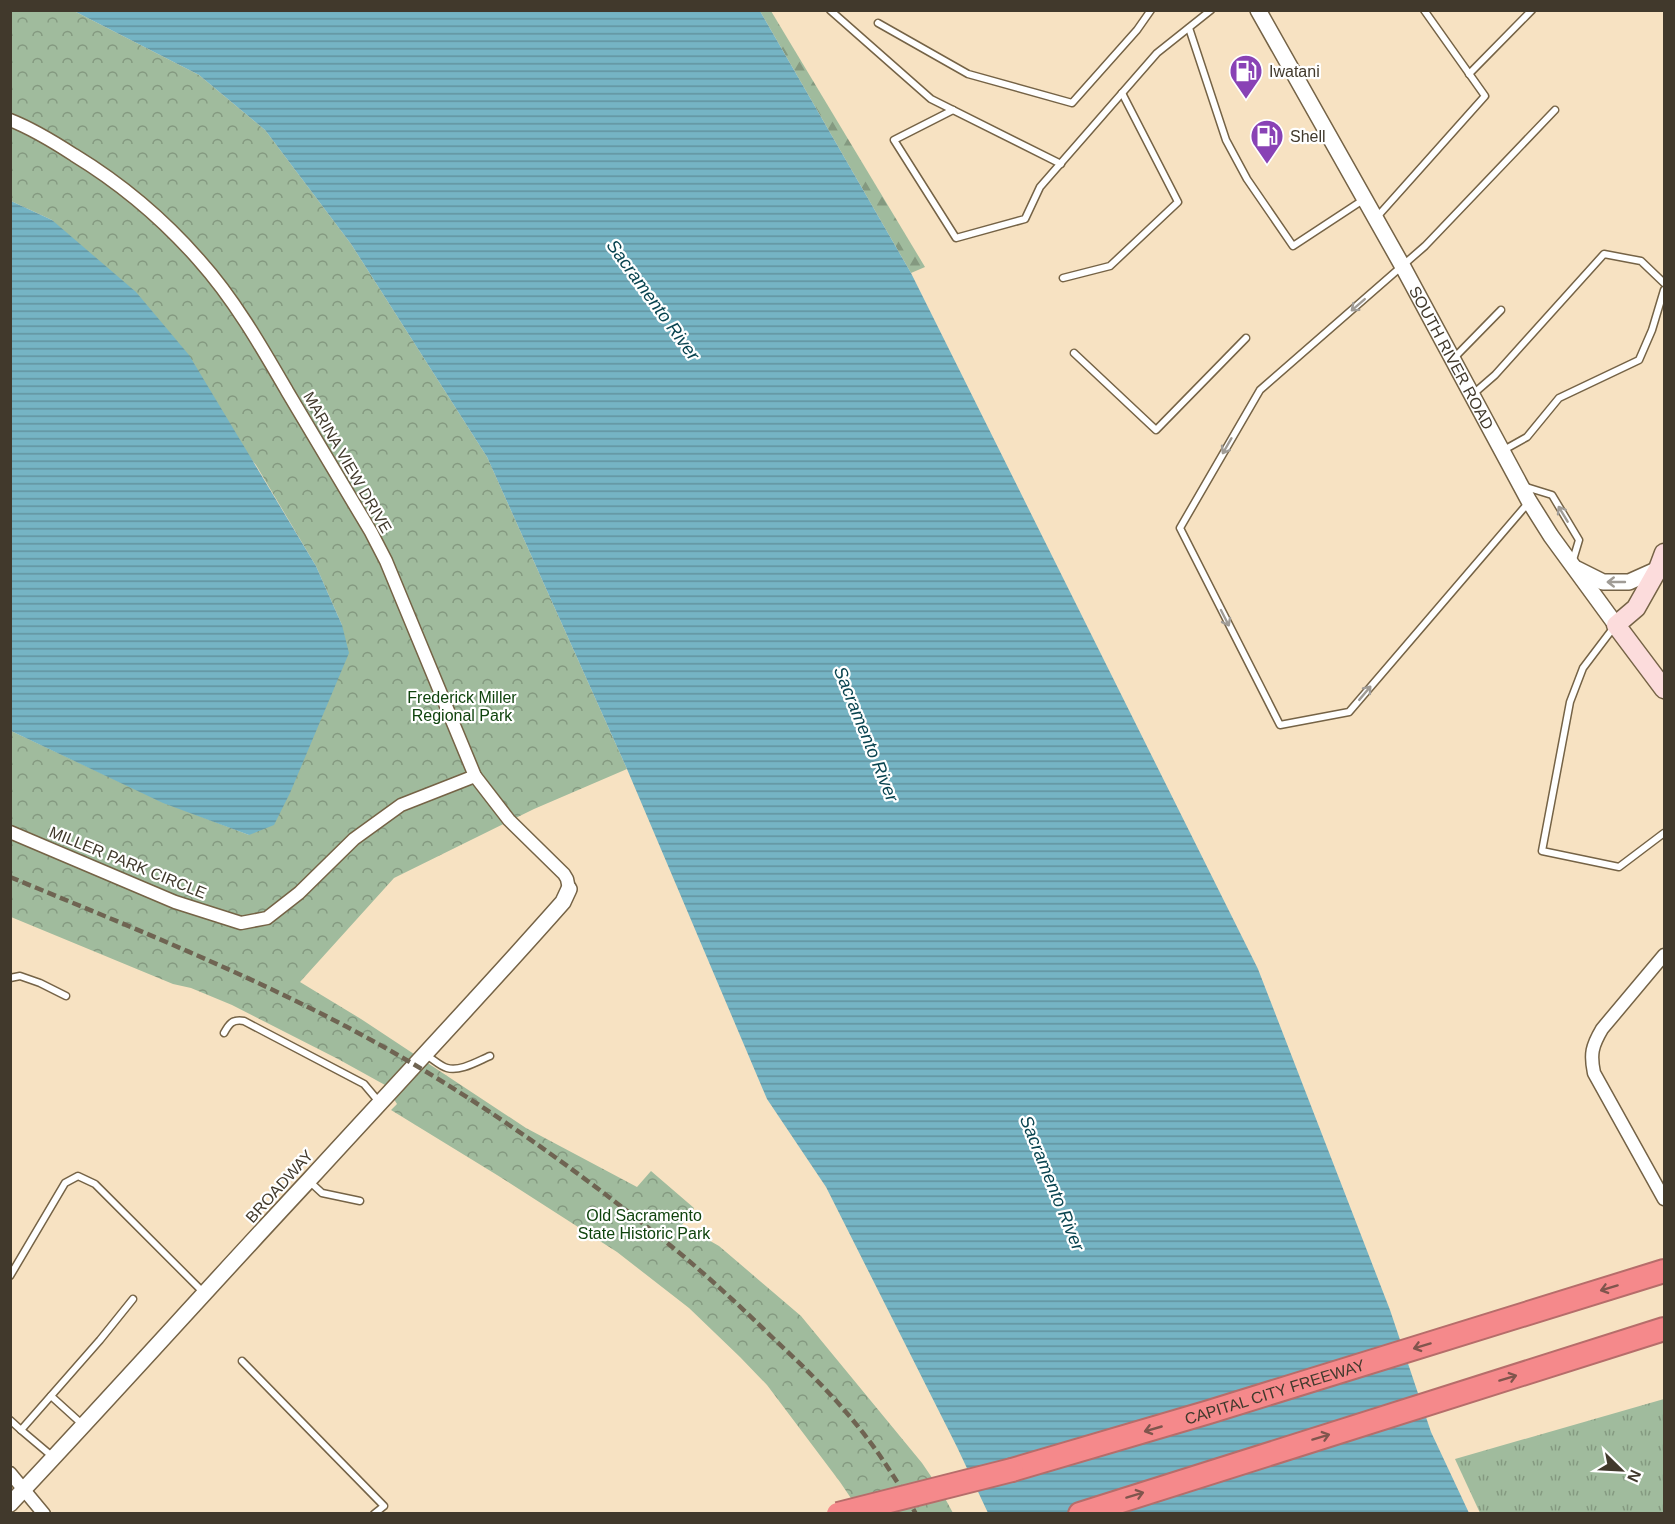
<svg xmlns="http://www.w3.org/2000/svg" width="1675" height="1524" font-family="Helvetica,sans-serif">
<defs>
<pattern id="grass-tufts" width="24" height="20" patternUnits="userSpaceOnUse" patternTransform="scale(1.5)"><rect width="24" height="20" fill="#a0bb9d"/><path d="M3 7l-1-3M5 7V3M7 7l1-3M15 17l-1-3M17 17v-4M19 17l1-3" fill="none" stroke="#849980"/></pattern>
<pattern id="forest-firs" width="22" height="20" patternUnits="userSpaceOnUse" patternTransform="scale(1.5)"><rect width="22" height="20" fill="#a0bb9d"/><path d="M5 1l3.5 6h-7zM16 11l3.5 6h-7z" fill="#849980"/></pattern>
<pattern id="park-crowns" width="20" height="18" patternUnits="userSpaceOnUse" patternTransform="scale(1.5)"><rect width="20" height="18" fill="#a0bb9d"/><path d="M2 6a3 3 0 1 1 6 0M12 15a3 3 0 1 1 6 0" fill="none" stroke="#849980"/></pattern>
<pattern id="water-rules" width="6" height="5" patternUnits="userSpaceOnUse" patternTransform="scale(1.5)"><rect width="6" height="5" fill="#75b4c4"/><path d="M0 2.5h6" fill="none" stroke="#62939f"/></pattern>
</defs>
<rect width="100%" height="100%" fill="#f7e2c2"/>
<path fill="url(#grass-tufts)" d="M1664,1399v114h-184l-25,-54z"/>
<path fill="url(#forest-firs)" d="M760,11h11l154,256 -14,6z"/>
<path fill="url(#park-crowns)" d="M11,11h63l125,64 66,55 86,114 136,213 140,312 -93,40 -140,69 -94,104 61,37 165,109 111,59 14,-16 43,37 -12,17 37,21 82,70 121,147 19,28 12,22h-92l-21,-31 -73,-97 -27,-28 -51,-49 -72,-56 -120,-77 -106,-65 6,-6 -12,-19 -47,-26 -106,-54 -41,-17 -18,-4 -162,-67v-186l152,71 86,33 93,-210 -26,-59 -60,-101 -204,-245 -41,-19z"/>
<g fill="url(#water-rules)">
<path d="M74,11h686l151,262 347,696 132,341 41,122 38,81h-481l-31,-66 -131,-260 -59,-88 -140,-330 -140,-312 -136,-213 -86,-114 -66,-55z"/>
<path d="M11,201l41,19 84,72 53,63 127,211 26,59 7,28 -59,140 -16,32 -25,10 -86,-32 -152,-72z"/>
</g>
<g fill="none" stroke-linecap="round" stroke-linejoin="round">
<g stroke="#756346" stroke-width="9">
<g id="service">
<path d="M830,10l101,89 130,65"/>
<path d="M878,23l90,51 104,29 65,-73 14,-20"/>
<path d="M1189,28l37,112 21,39 46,67 70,-46"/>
<path d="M1469,74l63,-64"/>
<path d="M953,110l-59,30 62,98 69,-19 15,-32 117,-134 54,-43"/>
<path d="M1377,217l108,-121 -61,-86"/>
<path d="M1063,278l47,-12 68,-64 -56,-109"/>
<path d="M1074,353l82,77 90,-92"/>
<path d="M1453,359l48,-49"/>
<path d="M1472,395l23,-20 109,-121 37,7 23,22"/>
<path d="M1502,451l25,-14 32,-39 80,-38 13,-30 12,-40"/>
<path d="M1523,486l29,9 27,45 -6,20"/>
<path d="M1529,502l-180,210 -69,13 -100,-197 80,-138 165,-144 130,-136"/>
<path d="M1614,627l-31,41 -13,34 -28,149 77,16 45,-34"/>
<path d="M10,978l10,-2 20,7 26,13"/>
<path d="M224,1033c5,-9 8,-14 20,-12l120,63 16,19"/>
<path d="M426,1055c7,4 14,11 21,13 13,4 31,-7 43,-12"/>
<path d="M309,1181l13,12 38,8"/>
<path d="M10,1276l55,-93 13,-7 17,8 110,110"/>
<path d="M242,1361l142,145 -10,8"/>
<path d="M51,1396l32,29"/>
<path d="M10,1420l11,10"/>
<path d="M53,1457l-32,-27 79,-90 33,-41"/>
</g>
</g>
<g stroke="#756346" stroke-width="15">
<g id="minor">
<path d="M10,120c23,9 44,22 64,35 46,28 89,64 125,105 35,39 62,86 88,131 28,47 56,94 84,141l15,29 89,215 34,44 55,54 3,5 2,10"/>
<path d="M10,832l165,70 66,21 26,-5 32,-25 55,-54 47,-34 74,-29"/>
<path d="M1664,955l-62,74c-10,17 -12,25 -8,44l70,126"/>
<path d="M10,1473l34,41"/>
</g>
</g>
<g stroke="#756346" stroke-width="18">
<g id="tertiary">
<path id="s1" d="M1258,10l145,257 126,234 22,35 65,89"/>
<path d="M1577,569l26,13h26l29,-13"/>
<path d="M10,1504c101,-107 199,-217 299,-324 85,-93 171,-184 254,-278l6,-13"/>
</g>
</g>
<g stroke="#756346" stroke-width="21">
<path id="secondary" d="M1664,553l-6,16 -22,39 -20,17 48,64"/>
</g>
<g stroke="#b66d6a" stroke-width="26">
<g id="motorway">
<path id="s2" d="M1012,1470l197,-58 455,-141"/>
<path d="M1080,1514l584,-185"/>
</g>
</g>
<use href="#service" stroke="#fff" stroke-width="6"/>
<use href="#minor" stroke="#fff" stroke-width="12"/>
<use href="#tertiary" stroke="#fff" stroke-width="15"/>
<use href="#secondary" stroke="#fcdcdc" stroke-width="18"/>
<use href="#motorway" stroke="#f5898b" stroke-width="22"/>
<path stroke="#6f6452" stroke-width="4.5" stroke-dasharray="9 4.5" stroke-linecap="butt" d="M10,877c138,57 277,112 405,188 94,56 183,121 267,190 32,27 62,55 92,84 30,28 60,57 86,90 21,26 39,55 56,85"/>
<g stroke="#b66d6a" stroke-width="26" stroke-linecap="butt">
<path id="motorway-bridge" d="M838,1514l174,-44"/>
</g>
<use href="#motorway-bridge" stroke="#f5898b" stroke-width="22"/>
</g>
<defs><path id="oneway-shaft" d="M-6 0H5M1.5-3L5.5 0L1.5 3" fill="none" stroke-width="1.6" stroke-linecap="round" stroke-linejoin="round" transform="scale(1.5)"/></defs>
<g stroke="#a09c96">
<use href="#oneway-shaft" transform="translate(1358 305) rotate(139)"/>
<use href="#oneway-shaft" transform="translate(1227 446) rotate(120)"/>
<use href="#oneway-shaft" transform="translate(1563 514) rotate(-121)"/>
<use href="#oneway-shaft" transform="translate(1616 582) rotate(180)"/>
<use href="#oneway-shaft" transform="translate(1225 618) rotate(63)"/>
<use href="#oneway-shaft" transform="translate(1365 693) rotate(-50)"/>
</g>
<g stroke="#80554d">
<use href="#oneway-shaft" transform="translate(1609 1288) rotate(163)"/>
<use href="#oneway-shaft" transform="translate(1422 1346) rotate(163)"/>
<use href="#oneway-shaft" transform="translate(1508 1378) rotate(-17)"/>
<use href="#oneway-shaft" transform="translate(1153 1429) rotate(164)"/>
<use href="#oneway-shaft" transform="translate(1321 1437) rotate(-17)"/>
<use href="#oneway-shaft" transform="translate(1135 1495) rotate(-17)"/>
</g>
<defs>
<g id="fuel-pin" transform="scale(1.725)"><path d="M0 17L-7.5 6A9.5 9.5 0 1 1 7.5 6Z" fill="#8942b5" stroke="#fff"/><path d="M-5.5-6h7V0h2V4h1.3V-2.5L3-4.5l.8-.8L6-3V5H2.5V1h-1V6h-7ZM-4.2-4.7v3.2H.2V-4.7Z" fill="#fff"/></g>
</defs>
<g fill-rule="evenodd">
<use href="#fuel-pin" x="1246" y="71"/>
<use href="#fuel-pin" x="1267" y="136"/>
</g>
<g text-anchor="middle" stroke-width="4.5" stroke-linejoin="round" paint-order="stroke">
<g font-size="16" fill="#41392c" stroke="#fff" text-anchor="start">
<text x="1269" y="77">Iwatani</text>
<text x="1290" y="142">Shell</text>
</g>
<g font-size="16" fill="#41392c" stroke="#fff">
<text dy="6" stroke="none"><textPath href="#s1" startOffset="398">SOUTH RIVER ROAD</textPath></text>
<text transform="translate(348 462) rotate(60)" y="6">MARINA VIEW DRIVE</text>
<text transform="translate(128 862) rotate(22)" y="6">MILLER PARK CIRCLE</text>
<text transform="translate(279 1186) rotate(-48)" y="6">BROADWAY</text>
<text dy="6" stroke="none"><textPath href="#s2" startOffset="274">CAPITAL CITY FREEWAY</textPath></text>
</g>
<g font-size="16" fill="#0f430d" stroke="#fff">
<text x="462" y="703">Frederick Miller<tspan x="462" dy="18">Regional Park</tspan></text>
<text x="644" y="1221">Old Sacramento<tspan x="644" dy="18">State Historic Park</tspan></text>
</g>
<g font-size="18" font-style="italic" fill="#094450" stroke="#fff">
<text transform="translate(653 300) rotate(54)" y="6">Sacramento River</text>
<text transform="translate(866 734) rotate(68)" y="6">Sacramento River</text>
<text transform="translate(1052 1183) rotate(68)" y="6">Sacramento River</text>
</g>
</g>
<rect width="1675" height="1524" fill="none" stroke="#41392c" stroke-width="24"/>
<g transform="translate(1621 1470) rotate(114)" stroke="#ffffff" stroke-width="4.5" paint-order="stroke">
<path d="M0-4.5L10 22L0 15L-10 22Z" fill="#41392c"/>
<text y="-9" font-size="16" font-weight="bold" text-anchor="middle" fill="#41392c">N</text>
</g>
</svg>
